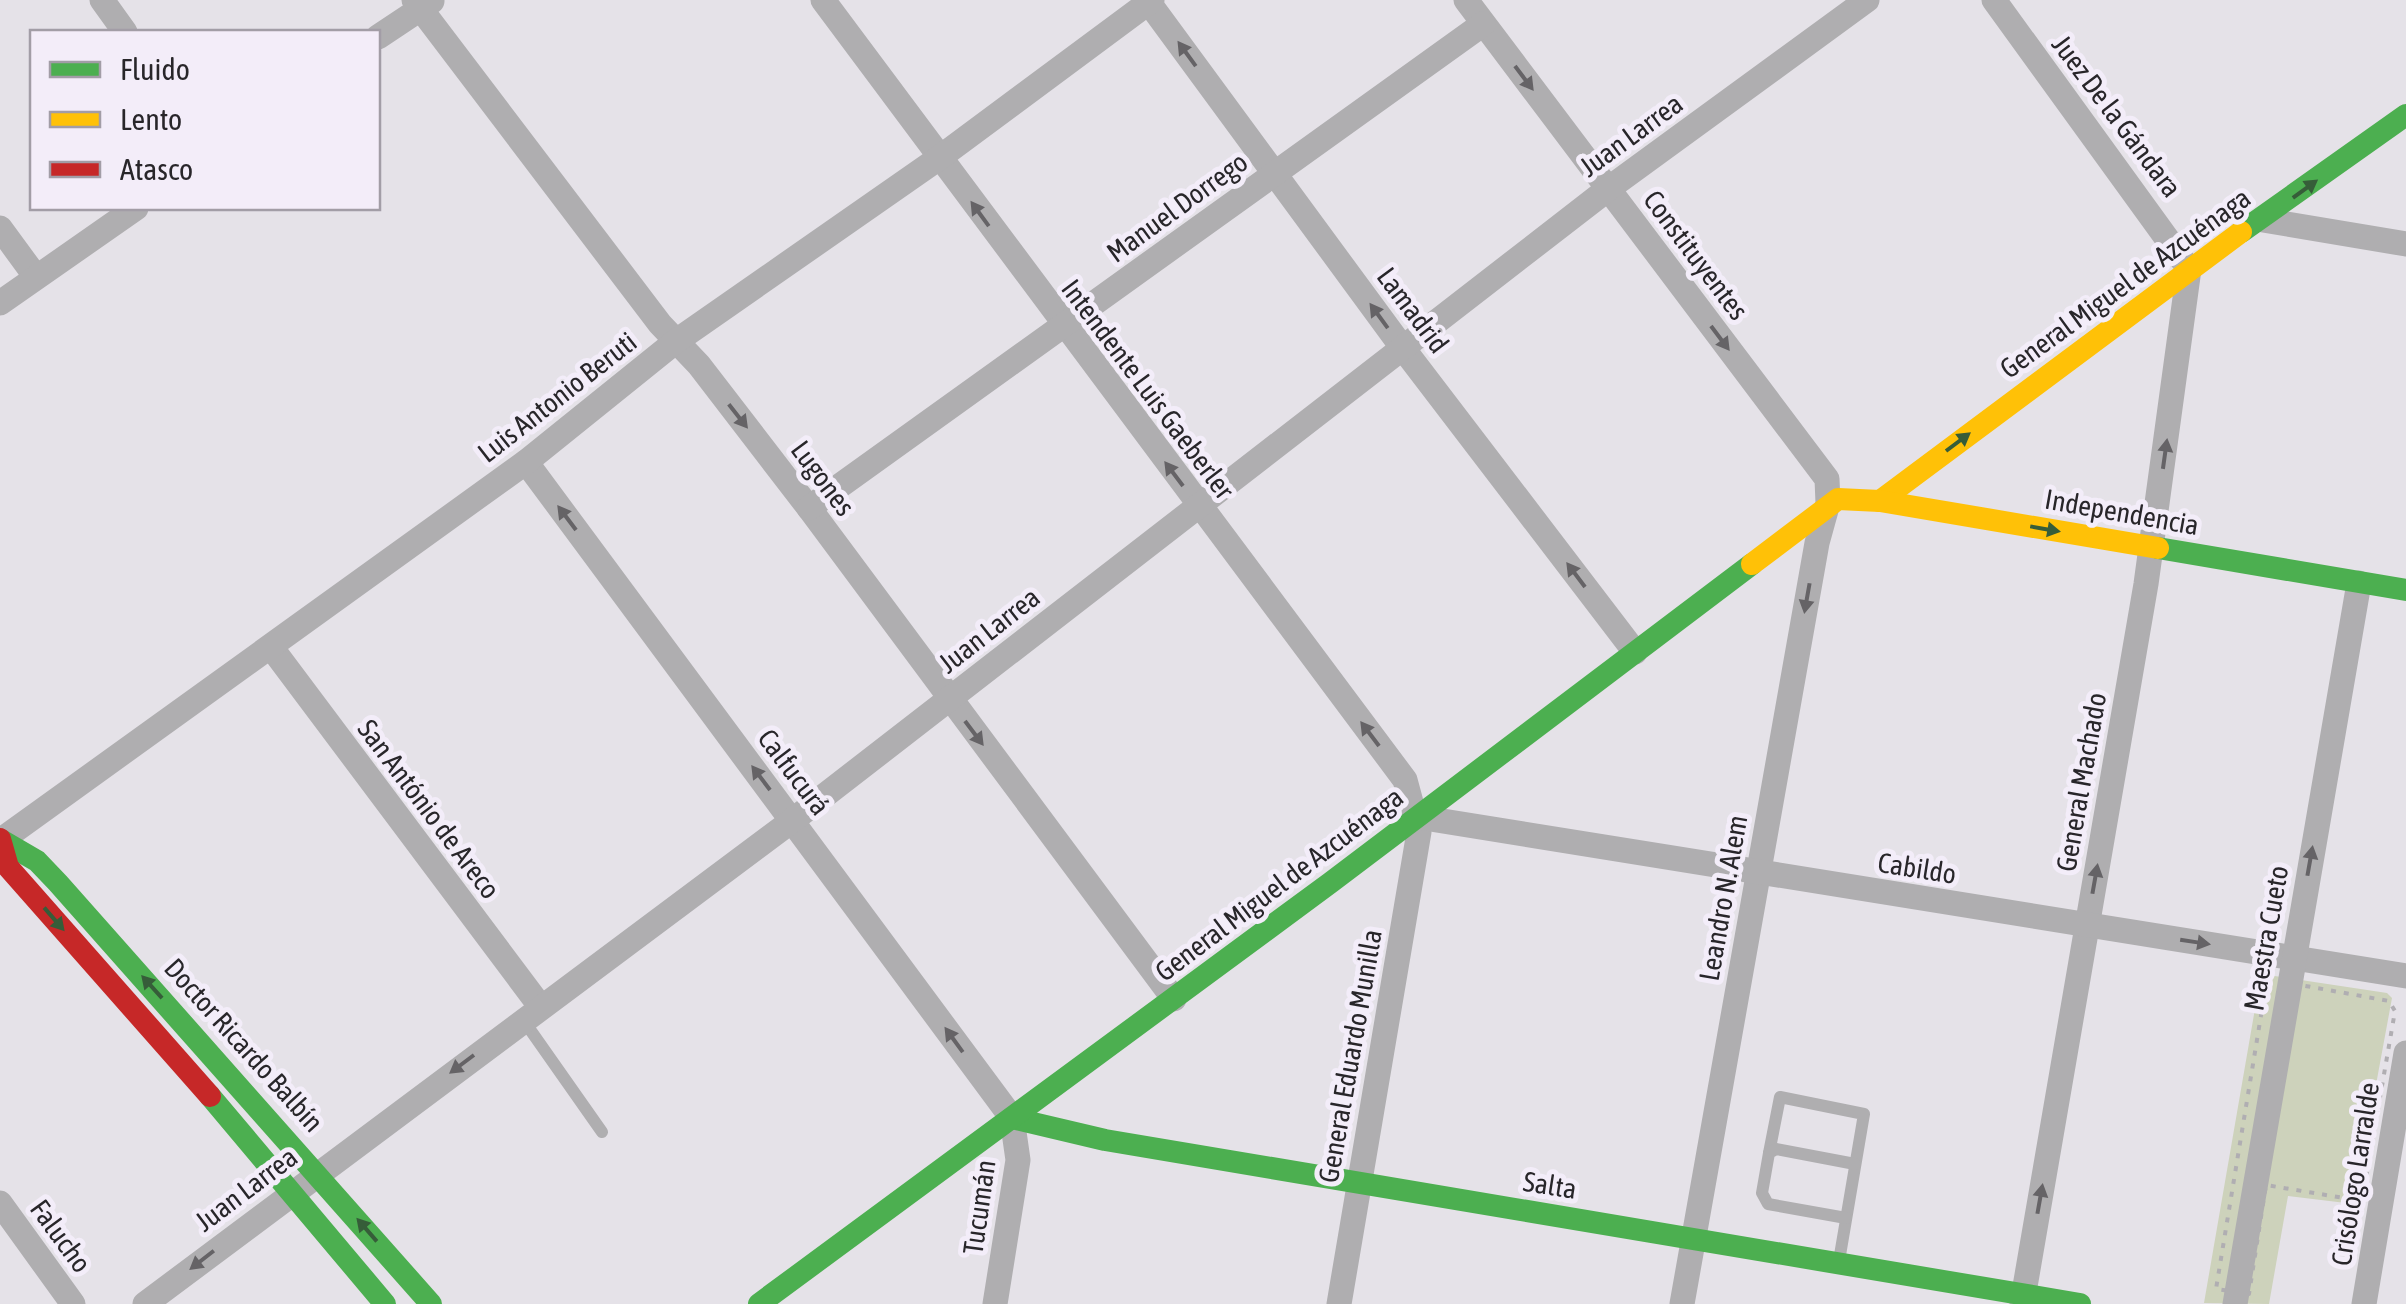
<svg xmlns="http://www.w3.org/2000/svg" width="2406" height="1304" font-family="'Asap Condensed',sans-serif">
<rect width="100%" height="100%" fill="#e5e2e8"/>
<path fill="#cdd2bb" d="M2261,974l126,19 5,5 -38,206 -66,-8 -19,108 -65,-1z"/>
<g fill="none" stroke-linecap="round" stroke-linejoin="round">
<path stroke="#b0aeb2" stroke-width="4" stroke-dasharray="5 8" stroke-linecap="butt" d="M2267,979l122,22 6,10 -33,190 -96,-16 -17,109 -33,-5z"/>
<g stroke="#afaeb0" stroke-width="12">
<path d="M524,1021l78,111"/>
<path d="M1769,1153l11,-56 84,17 -25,147"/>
<path d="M1846,1218l-78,-14 -6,-11 7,-40 7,-4 79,15"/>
</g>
<g stroke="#afaeb0" stroke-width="25">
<path d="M102,0l23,32"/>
<path d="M414,0l246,324 39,41 110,143 365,491"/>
<path d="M823,0l582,780 14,52 -80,472"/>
<path d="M1147,0l255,347 233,305"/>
<path d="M1466,0l361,479 1,24 -11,40 -135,761"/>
<path d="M1994,0l195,269 -43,315 -124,720"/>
<path d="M378,37l54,-36"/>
<path d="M2263,220l143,24"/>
<path d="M0,228l36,49"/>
<path d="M0,303l136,-95"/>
<path d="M526,462l486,656 6,42 -23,144"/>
<path d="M809,508l674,-484"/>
<path d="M271,647l269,359"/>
<path d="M1418,817l988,159"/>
<path d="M0,841l526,-379 149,-120 264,-184 213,-158"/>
<path d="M0,1203l73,101"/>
<path d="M145,1304l648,-484 815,-631 259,-189"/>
<path d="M2235,1304l124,-721"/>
<path d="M2364,1304l42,-251"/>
</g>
<g stroke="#4caf50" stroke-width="22">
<path d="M2241,232l165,-117"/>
<path d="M2158,548l248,42"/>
<path d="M1,840l36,21 21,22 373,421"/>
<path d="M210,1096l175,208"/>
<path d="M1012,1118l93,22 975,164"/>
<path d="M759,1304l571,-421 422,-319"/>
</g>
<g stroke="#ffc107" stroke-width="22">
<path d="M1880,501l361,-269"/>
<path d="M1752,564l86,-65 42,2 278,47"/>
</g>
<path stroke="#c62828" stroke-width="22" d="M0,839l8,28 202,229"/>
</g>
<defs><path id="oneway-solid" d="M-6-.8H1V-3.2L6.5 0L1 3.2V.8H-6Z" transform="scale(2.5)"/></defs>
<g fill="#656366">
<use href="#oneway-solid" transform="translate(1187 54) rotate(-126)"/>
<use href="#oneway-solid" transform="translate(1524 78) rotate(53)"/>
<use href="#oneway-solid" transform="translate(980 214) rotate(-126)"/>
<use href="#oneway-solid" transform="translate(1379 316) rotate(-126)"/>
<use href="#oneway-solid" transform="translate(1720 338) rotate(53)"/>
<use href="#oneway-solid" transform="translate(738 416) rotate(52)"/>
<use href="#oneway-solid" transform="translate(2165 454) rotate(-82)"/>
<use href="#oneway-solid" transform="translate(1174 474) rotate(-127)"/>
<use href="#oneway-solid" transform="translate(567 518) rotate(-127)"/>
<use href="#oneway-solid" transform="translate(1576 575) rotate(-127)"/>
<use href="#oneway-solid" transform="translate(1807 598) rotate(100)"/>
<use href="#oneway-solid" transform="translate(974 733) rotate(53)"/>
<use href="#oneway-solid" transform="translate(1370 734) rotate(-127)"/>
<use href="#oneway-solid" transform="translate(761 778) rotate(-127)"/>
<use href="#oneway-solid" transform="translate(2310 861) rotate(-80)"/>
<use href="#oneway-solid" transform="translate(2095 879) rotate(-80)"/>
<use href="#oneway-solid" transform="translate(2195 942) rotate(9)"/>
<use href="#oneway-solid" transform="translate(954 1040) rotate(-126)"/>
<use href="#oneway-solid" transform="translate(462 1064) rotate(143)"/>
<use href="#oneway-solid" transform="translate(2040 1199) rotate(-80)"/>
<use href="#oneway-solid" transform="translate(202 1260) rotate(142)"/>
</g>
<g fill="#365d39">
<use href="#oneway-solid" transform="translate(2305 189) rotate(-36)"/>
<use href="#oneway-solid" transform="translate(1958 442) rotate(-37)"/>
<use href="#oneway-solid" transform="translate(2045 529) rotate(10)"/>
<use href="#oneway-solid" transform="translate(54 919) rotate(49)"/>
<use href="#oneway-solid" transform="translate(152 987) rotate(-132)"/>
<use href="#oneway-solid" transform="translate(367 1230) rotate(-131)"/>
</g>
<g text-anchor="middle" stroke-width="10" stroke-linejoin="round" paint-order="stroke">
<g font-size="28" fill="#28262a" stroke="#f3edf9">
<text transform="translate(2117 116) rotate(53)" y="10">Juez De la Gándara</text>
<text transform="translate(1631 135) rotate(-36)" y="10">Juan Larrea</text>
<text transform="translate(1177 207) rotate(-36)" y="10">Manuel Dorrego</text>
<text transform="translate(1696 255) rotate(53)" y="10">Constituyentes</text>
<text transform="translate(2125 283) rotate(-36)" y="10">General Miguel de Azcuénaga</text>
<text transform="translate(1413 310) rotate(53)" y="10">Lamadrid</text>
<text transform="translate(1148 389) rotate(53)" y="10">Intendente Luis Gaeberler</text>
<text transform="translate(557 397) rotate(-38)" y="10">Luis Antonio Beruti</text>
<text transform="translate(823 478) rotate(53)" y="10">Lugones</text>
<text transform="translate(2122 512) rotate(10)" y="10">Independencia</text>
<text transform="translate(989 630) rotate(-38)" y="10">Juan Larrea</text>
<text transform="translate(794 772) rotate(53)" y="10">Calfucurá</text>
<text transform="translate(2081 782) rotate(-80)" y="10">General Machado</text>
<text transform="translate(429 809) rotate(53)" y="10">San António de Areco</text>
<text transform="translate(1917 868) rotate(9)" y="10">Cabildo</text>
<text transform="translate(1279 884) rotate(-37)" y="10">General Miguel de Azcuénaga</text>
<text transform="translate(1723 898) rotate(-80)" y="10">Leandro N. Alem</text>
<text transform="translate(2266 938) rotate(-80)" y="10">Maestra Cueto</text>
<text transform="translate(244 1045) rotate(48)" y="10">Doctor Ricardo Balbín</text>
<text transform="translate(1350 1056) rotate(-80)" y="10">General Eduardo Munilla</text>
<text transform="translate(2355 1174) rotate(-81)" y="10">Crisólogo Larralde</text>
<text transform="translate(1550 1185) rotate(9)" y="10">Salta</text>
<text transform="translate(246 1189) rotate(-37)" y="10">Juan Larrea</text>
<text transform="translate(979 1207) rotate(-82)" y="10">Tucumán</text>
<text transform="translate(61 1236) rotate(54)" y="10">Falucho</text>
</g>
</g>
<rect x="30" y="30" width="350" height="180" fill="#f3edf9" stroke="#a29da6" stroke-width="2.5"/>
<rect x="50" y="62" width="50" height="15" fill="#4caf50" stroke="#a29da6" stroke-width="2.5"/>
<text x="120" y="80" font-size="30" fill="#28262a">Fluido</text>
<rect x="50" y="112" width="50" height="15" fill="#ffc107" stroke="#a29da6" stroke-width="2.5"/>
<text x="120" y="130" font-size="30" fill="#28262a">Lento</text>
<rect x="50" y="162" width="50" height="15" fill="#c62828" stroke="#a29da6" stroke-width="2.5"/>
<text x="120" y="180" font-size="30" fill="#28262a">Atasco</text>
</svg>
